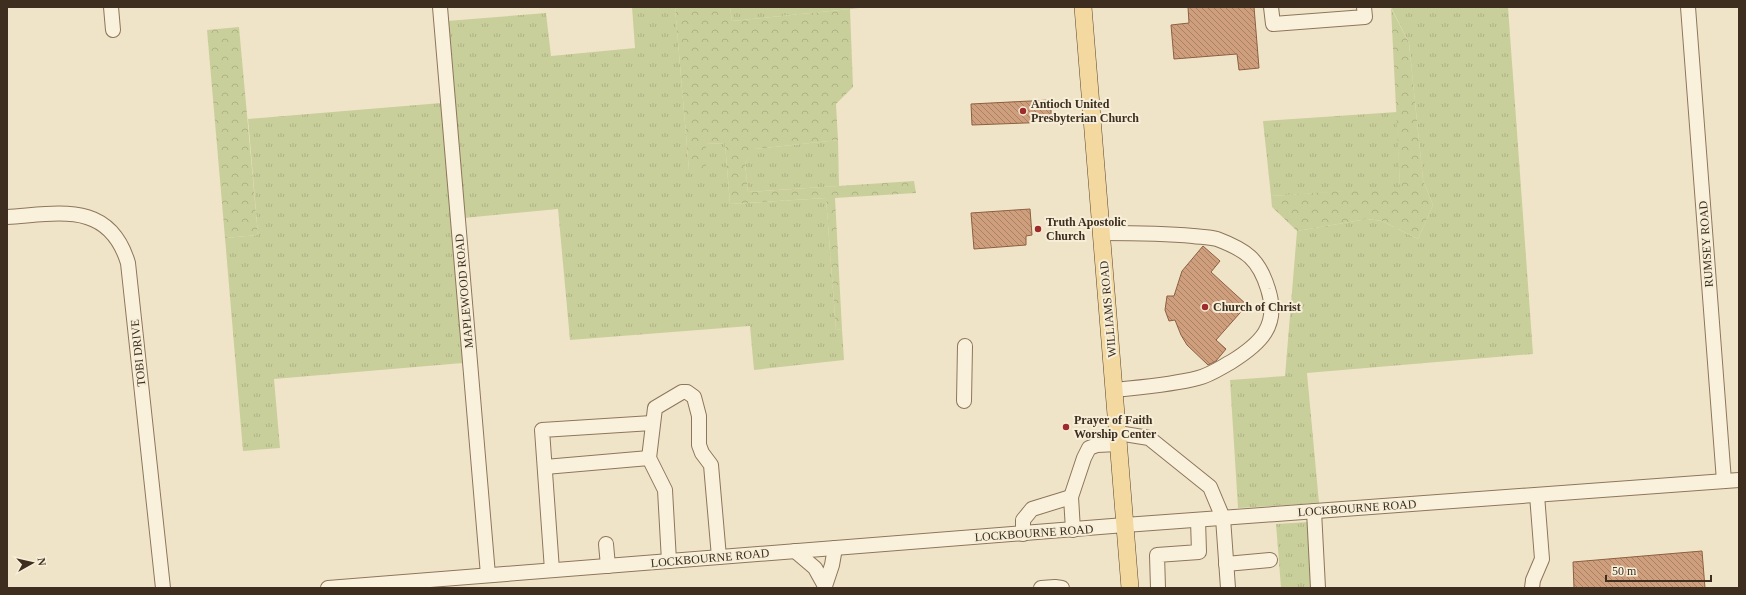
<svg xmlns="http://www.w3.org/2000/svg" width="1746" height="595" font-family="Georgia,serif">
<defs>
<pattern id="grass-tufts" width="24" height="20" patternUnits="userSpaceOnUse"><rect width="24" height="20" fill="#c9cf9b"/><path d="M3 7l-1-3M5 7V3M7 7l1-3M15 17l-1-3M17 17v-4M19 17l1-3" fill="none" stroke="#aeb285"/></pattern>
<pattern id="forest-crowns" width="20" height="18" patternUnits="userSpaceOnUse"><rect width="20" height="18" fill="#c9cf9b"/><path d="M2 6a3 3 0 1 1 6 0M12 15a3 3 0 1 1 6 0" fill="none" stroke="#aeb285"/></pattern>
<pattern id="building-back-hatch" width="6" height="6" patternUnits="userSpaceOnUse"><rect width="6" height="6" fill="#cf9f7d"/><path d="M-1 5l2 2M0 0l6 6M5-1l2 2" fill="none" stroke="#a98266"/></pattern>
</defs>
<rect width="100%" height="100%" fill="#f0e4c8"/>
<g fill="url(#grass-tufts)">
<path d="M632,7h43l14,163 17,-26 19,-1 5,61 96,-6 10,132 6,-1 2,31 -90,10 -4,-44 -180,14 -12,-131 -94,9 -17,-197 99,-8 5,43 84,-8z"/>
<path d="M730,7h139l-137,14z"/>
<path d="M1391,7h117l25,347 -226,19 12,130 -81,5 -8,-128 55,-4 12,-145 70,-12 15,2 36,18 15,-34 -10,-25 -14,-137z"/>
<path d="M441,103l22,260 -189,16 6,69 -37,3 -18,-213 33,-3 -10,-116z"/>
<path d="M1397,112l3,76 -129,8 -8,-75z"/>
<path d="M838,140l1,46 -91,6 -3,-29 9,-14z"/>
<path d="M1308,522l5,66h-32l-5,-64z"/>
</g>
<g fill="url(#forest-crowns)">
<path d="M675,7h55l2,14 118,-12 3,78 -17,17 2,36 -83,9 -10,14 3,29 166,-11 2,12 -81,5 7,131 -6,1 -10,-132 -96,6 -5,-61 -19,1v24l-17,2z"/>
<path d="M1391,8l18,35 14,137 10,25 -15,34 -36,-18 -15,-2 -70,12 -25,-24 -1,-11 129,-9z"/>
<path d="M239,27l19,208 -33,3 -18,-208z"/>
</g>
<g fill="url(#building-back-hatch)" stroke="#8d5f41">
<path d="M1188,7h66l5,61 -20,2 -2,-16 -63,5 -3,-34 18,-2z"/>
<path d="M1050,100l2,22 -80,3 -1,-21z"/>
<path d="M1030,209l2,26 -6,1v9l-52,4 -3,-36z"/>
<path d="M1203,246l17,15 -9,11 36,33 -31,35 10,9 -10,12 -8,4 -21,-20 -6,-10 -6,-15 -6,1 -4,-11 2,-14h7l8,-25z"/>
<path d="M1702,551l3,37h-131l-1,-26z"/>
</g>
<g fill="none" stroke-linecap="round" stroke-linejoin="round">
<g stroke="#8d765c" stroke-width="16">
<g id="minor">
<path d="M111,7l2,23"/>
<path d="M440,7l48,568"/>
<path d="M1271,7l2,17 92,-7 -1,-10"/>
<path d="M1688,7l36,474"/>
<path d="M7,217c51,-3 102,-17 121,46l35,325"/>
<path d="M1102,233c30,0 60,0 91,3 7,1 16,1 24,3 29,11 42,20 51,50 12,37 -8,55 -37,73 -11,6 -21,13 -33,16 -27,7 -56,9 -84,12"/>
<path d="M964,401l1,-55"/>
<path d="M1118,433l31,5 61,49 13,31 5,70"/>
<path d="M545,467l104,-9"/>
<path d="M1314,511l4,77"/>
<path d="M1073,530l-2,-33 13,-39 5,-10 8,-3 21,-1"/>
<path d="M1023,534v-14l9,-11 39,-12"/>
<path d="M606,544l2,22"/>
<path d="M795,551l20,17 10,18 7,-21 3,-17"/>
<path d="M669,561l-4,-71 -16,-32 6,-50 27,-16h5l7,5 5,19v29l3,8 9,12 8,92"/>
<path d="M1226,564l44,-4"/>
<path d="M552,570l-10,-140 110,-7"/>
<path d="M328,588l797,-63 614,-45"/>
<path d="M1041,588l14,-1 7,1"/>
<path d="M1158,588l-1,-33 42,-3 -1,-32"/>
<path d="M1532,588l1,-8 9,-21 -5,-64"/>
</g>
</g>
<g stroke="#5b4430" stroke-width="18">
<path id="major" d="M1083,7l47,581"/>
</g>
<use href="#minor" stroke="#faf1dc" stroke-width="14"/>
<use href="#major" stroke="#f3d9a0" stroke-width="17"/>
</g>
<g fill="#9e2a2b" stroke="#f7eed8" stroke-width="1.5">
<circle cx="1023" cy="111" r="4"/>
<circle cx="1038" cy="229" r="4"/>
<circle cx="1205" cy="307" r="4"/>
<circle cx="1066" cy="427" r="4"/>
</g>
<g text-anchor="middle" stroke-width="4" stroke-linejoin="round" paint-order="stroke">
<g font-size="12" font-weight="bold" fill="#3d2e20" stroke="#f7eed8" text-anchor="start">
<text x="1031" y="108">Antioch United<tspan x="1031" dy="14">Presbyterian Church</tspan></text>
<text x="1046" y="226">Truth Apostolic<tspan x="1046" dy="14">Church</tspan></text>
<text x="1213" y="311">Church of Christ</text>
<text x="1074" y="424">Prayer of Faith<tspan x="1074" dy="14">Worship Center</tspan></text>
</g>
<g font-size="12" fill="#3d2e20" stroke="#f7eed8">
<text transform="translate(1706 244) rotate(-94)" y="4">RUMSEY ROAD</text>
<text transform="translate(464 291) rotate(-95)" y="4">MAPLEWOOD ROAD</text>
<text transform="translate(1108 309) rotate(-95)" y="4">WILLIAMS ROAD</text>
<text transform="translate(138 353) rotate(-96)" y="4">TOBI DRIVE</text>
<text transform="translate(1357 508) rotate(-4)" y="4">LOCKBOURNE ROAD</text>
<text transform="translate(1034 533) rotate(-4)" y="4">LOCKBOURNE ROAD</text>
<text transform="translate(710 558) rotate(-5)" y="4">LOCKBOURNE ROAD</text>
</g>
</g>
<rect width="1746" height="595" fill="none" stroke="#3d2e20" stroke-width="16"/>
<g transform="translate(32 563) rotate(82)" stroke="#f7eed8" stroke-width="3" paint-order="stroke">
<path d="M0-3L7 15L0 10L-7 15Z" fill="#3d2e20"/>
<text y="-6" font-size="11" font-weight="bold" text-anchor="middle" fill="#3d2e20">N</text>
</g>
<path d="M1606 575v6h105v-6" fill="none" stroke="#3d2e20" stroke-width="2"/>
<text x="1612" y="575" font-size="12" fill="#3d2e20" stroke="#f7eed8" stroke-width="3" paint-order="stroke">50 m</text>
</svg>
